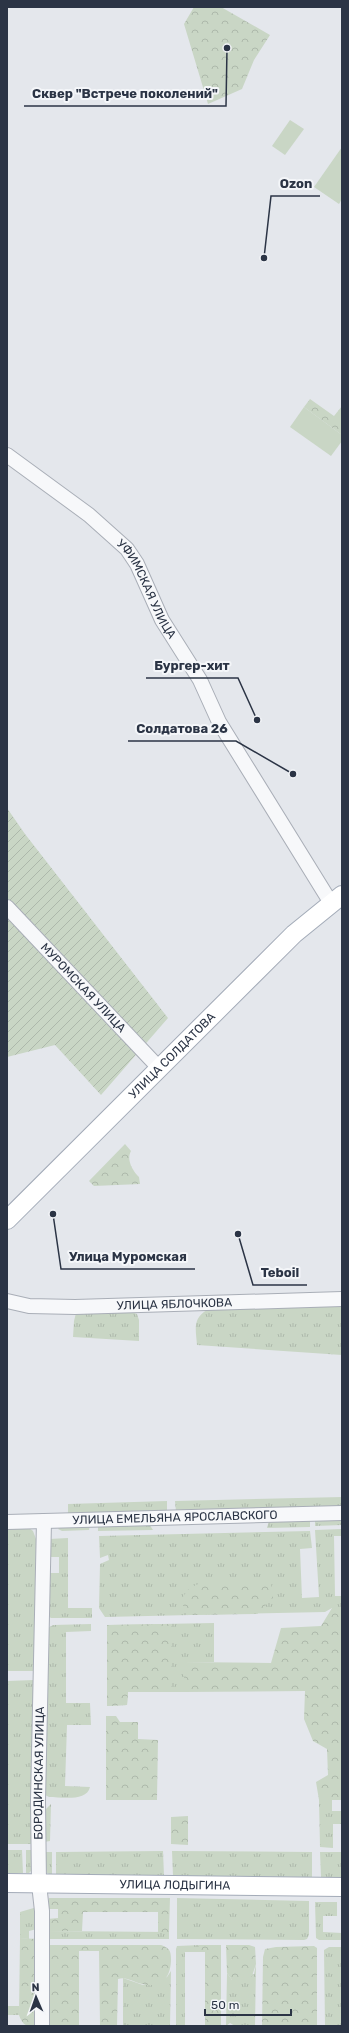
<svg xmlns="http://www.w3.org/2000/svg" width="349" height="2033" font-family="Rubik,sans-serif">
<defs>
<pattern id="grass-tufts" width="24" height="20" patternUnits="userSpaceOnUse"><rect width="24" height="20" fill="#c9d6c5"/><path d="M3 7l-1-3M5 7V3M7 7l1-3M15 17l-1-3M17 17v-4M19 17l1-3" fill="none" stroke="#adb8ab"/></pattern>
<pattern id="forest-crowns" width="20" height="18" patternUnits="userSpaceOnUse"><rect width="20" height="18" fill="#c9d6c5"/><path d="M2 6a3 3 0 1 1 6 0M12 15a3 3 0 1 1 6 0" fill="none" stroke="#adb8ab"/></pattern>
<pattern id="garden-furrows" width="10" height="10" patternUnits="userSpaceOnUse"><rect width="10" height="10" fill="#c9d6c5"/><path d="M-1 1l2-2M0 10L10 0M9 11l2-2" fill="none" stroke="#adb8ab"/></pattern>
</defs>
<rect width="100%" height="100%" fill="#e4e7ec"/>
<g fill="url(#grass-tufts)">
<path d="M342,1306v49l-145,-10c-1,-15 -5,-26 10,-35z"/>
<path d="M129,1311l8,3 2,6v21l-66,-4 1,-16 2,-8z"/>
<path d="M342,1497v10l-166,5 -1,-11z"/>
<path d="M167,1501v11l-99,3v-11z"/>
<path d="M310,1520v7l-43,1 2,-7z"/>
<path d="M315,1520h27v5l-27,1z"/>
<path d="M149,1524l4,6 -55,1v-6z"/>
<path d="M90,1525l-1,5 -27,1 -4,-2 3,-3z"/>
<path d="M29,1528l4,3 3,8 -2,132h-27v-142z"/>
<path d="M342,1529v7h-8l1,60h7v12h-10l-7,4 -220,5 -6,-9 1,-44 9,-4 -1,-5 -8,3 -1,-22 211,-5 2,17 -12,1 2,49 17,-1 -4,-67z"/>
<path d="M68,1538v70h24v10h-41l-3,-2v-43h11v-16h-11l1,-18z"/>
<path d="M214,1623v39h-29l-1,30h-56l-1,13 -20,1v-81z"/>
<path d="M91,1624v7l-25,1v71h24l1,22h-24l-2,61 25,1c-3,15 -29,10 -41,10l-4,-2 -2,-4 5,-163 5,-3z"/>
<path d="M34,1680l-2,164h-25v-163z"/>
<path d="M319,1800h13v11h10v13h-9v24l-13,-1z"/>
<path d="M51,1804l-1,37 -6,1 1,-32z"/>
<path d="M7,1850h15l1,23h-16z"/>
<path d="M26,1850h6v20l-3,3h-3z"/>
<path d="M163,1851l1,25 -108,-1v-23z"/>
<path d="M172,1851l140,1v25l-139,-1z"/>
<path d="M44,1852h8v23l-5,-2z"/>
<path d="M320,1852h22v25h-21z"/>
<path d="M177,1898l132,3v34l-2,4 -3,1 -127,-1z"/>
<path d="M315,1902h22v14h-14v16l19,1v7h-23l-3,-2z"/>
<path d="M37,1907v22l-8,2v8l-9,-1v-26z"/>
<path d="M48,1931l121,1v7h-121z"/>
<path d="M199,1945v7h-14v74h-9v-77l1,-3z"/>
<path d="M329,1947h13v79h-17l-1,-76z"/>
<path d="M256,1964l-1,62h-20l-5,-3 -4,3 1,-53 5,7 22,-6z"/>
<path d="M171,1971l-1,55h-47v-48l20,7 24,-8z"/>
<rect x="7" y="2006" width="12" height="9"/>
</g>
<g fill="url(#forest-crowns)">
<path d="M194,7h27l49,28 -16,25 -12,29 -34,15 -24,-80z"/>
<path d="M310,399l24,17 8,-10v29l-38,-28z"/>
<path d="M125,1144l6,7c-5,9 2,20 8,26l1,7 -46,2 -5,-5z"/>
<path d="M201,1583h70l2,15 -16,16 -70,1 -6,-15 8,-12z"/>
<path d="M332,1608h10v192h-23l-3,-18 12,-7 -1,-26 -14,-8 -9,-22 1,-28 -121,1v-30l87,1 10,-35 40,-2z"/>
<path d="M171,1624v68h-43l-1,13 -20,1v-81z"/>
<path d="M106,1716h10l4,6h18v17l20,1 -1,60h-51z"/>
<path d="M188,1816v29l-17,-1v-27z"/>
<path d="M49,1898h121l-1,34h-11v-20h-75l-1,19h-34l-1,-12 11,-1v-9h-11z"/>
<path d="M20,1938l17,1v86c-10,4 -15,-1 -18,-10z"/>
<path d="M48,1945h113c8,3 10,5 10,14 0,18 -9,30 -29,25 -9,-2 -16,-8 -24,-5l-1,47h-17l-1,-75h-20v75h-31z"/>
<path d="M199,1945h22v81h-16v-74h-6z"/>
<path d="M226,1945h23l6,2 1,17 -6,18 -18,-2 -5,-7z"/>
<path d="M314,1946l3,2v78h-55l1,-69 2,-8 11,-2z"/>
</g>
<path fill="url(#garden-furrows)" d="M7,808l18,26 143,184 -67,77 -46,-50 -48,12z"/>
<g fill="#c9d6c5">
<path d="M290,120l14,9 -19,26 -13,-9z"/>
<path d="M342,147v52l-3,5 -25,-17z"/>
<path d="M304,407l38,28v6l-11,15 -41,-29z"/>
</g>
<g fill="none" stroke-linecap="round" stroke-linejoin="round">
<g stroke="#a9aeb7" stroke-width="16">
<g id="minor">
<path id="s1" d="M7,455l82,60 38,34 10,15 25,56 38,60 19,42 112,181"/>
<path id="s2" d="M7,907l153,162"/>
<path id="s3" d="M7,1301l22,5 46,1 267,-8"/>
<path id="s4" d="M7,1522l335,-9"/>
<path id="s5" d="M42,2026v-115l-3,-27 -1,-83 6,-280"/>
</g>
</g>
<g stroke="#a3abb8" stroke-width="20">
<g id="major">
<path id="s6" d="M7,1220l287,-286 48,-39"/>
<path id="s7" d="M7,1883l335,4"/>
</g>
</g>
<use href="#minor" stroke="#f7f8fa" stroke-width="14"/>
<use href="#major" stroke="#fff" stroke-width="18"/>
</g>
<g text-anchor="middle" stroke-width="4" stroke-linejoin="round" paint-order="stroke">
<g font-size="12" fill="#2b3445" stroke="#f4f6f9">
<text dy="4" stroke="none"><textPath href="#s1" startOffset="197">УФИМСКАЯ УЛИЦА</textPath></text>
<text dy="4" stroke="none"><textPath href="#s2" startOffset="111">МУРОМСКАЯ УЛИЦА</textPath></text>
<text dy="4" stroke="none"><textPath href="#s6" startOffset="233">УЛИЦА СОЛДАТОВА</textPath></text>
<text dy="4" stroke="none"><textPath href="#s3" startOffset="168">УЛИЦА ЯБЛОЧКОВА</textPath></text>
<text dy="4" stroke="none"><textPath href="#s4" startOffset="168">УЛИЦА ЕМЕЛЬЯНА ЯРОСЛАВСКОГО</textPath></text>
<text dy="4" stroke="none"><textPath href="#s5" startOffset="253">БОРОДИНСКАЯ УЛИЦА</textPath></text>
<text dy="4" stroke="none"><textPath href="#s7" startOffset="168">УЛИЦА ЛОДЫГИНА</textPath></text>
</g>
</g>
<path fill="none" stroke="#2b3445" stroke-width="1.5" d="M227 48L226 106H24M264 258L271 196H320M257 720L238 678H146M293 774L236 741H128M53 1214L61 1269H195M238 1234L253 1285H307"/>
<g fill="#2b3445" stroke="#f4f6f9" stroke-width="1.5">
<circle cx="227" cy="48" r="4"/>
<circle cx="264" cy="258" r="4"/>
<circle cx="257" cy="720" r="4"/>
<circle cx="293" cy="774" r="4"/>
<circle cx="53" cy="1214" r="4"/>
<circle cx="238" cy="1234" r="4"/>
</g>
<g font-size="13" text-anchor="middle" font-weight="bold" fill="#2b3445" stroke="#f4f6f9" stroke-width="4" stroke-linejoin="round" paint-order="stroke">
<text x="125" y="98">Сквер "Встрече поколений"</text>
<text x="296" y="188">Ozon</text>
<text x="192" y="670">Бургер-хит</text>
<text x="182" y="733">Солдатова 26</text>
<text x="128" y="1261">Улица Муромская</text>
<text x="280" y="1277">Teboil</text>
</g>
<rect width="349" height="2033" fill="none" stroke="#2b3445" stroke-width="16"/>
<g transform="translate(36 1997) rotate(358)" stroke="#f4f6f9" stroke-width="3" paint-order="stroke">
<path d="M0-3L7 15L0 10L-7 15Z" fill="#2b3445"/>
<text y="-6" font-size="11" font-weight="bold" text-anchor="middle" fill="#2b3445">N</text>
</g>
<path d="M205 2009v6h86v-6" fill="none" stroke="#2b3445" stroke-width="2"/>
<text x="211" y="2009" font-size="12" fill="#2b3445" stroke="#f4f6f9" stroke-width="3" paint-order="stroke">50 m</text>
</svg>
